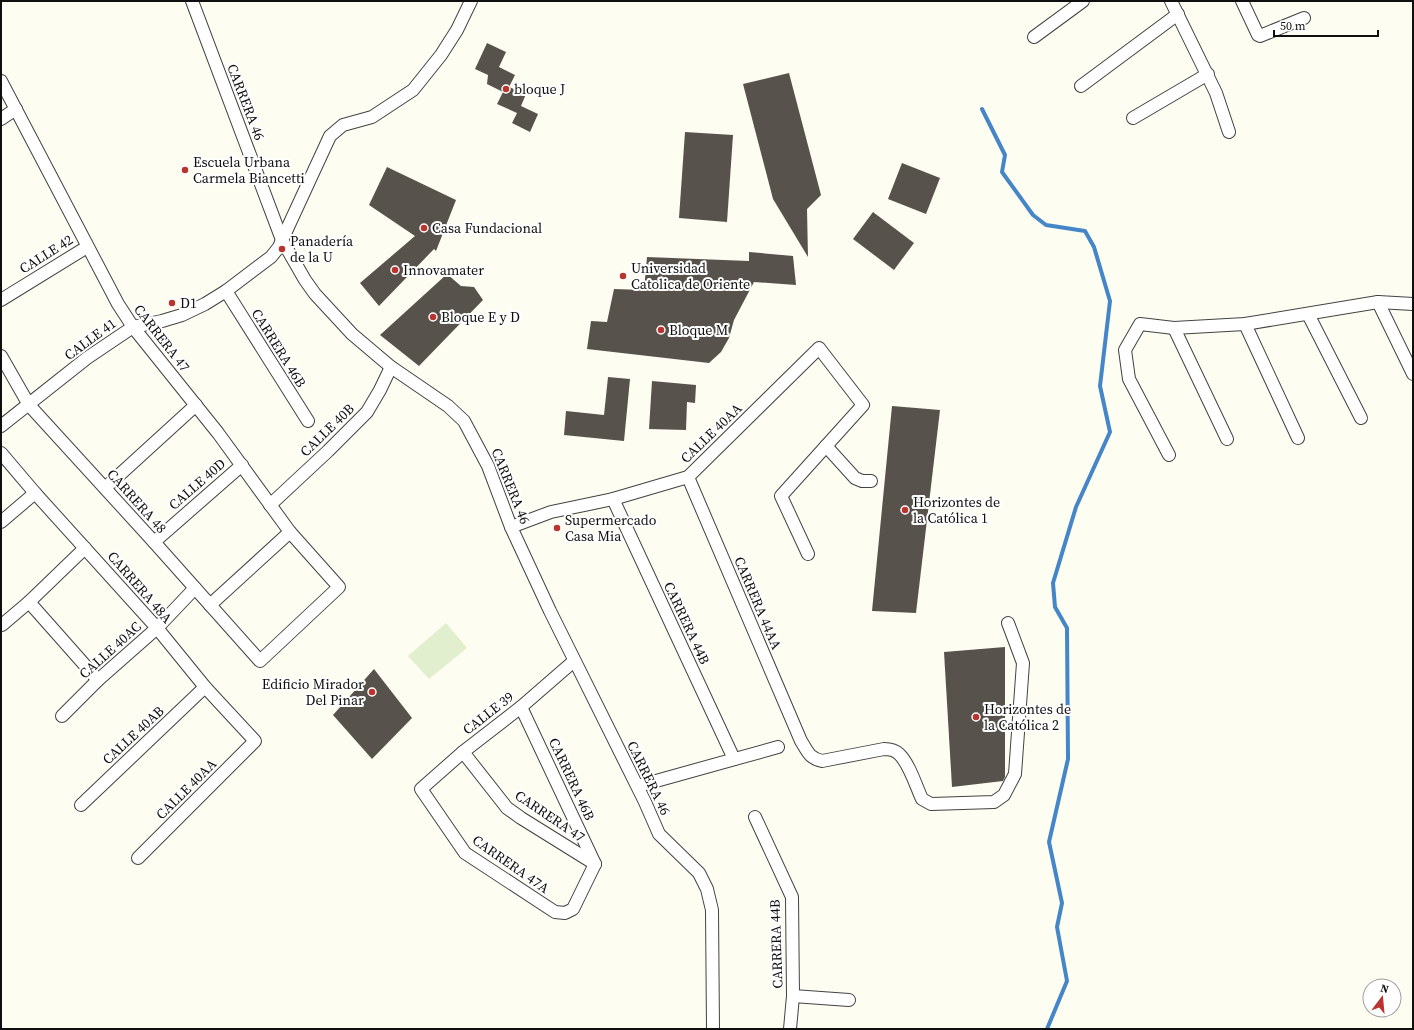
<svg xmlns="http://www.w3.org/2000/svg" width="1414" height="1030" font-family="'Source Serif 4',serif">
<rect width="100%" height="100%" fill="#fefdf2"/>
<path fill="#e1efce" d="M446,623l21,25 -38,31 -21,-23z"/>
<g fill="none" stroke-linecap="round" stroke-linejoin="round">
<path stroke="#4486c7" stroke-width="4" d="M982,109l23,46 -3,17 31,43 13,10 39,6 9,16 16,54 -10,85 10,46 -34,75 -23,76 2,24 12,21 1,131 -19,83 13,61 -5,24 10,54 -20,48"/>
</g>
<g fill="#58524c">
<path d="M487,43l19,9 -7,15 16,8 -6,12 17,7 -5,12 17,8 -8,18 -18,-9 5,-10 -20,-9 6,-12 -16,-8 1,-9 -13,-6z"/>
<path d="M789,73l32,122 -14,14 1,48 -35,-58 -30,-115z"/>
<path d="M685,132l48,3 -6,87 -48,-4z"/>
<path d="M902,163l38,15 -14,36 -38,-15z"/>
<path d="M387,167l69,33 -20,51 -2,-2 -55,57 -19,-23 55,-47 -46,-31z"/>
<path d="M873,212l41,31 -20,27 -41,-31z"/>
<path d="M749,252l44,4 3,29 -42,-3 -20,38 -5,18 -8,14 -12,11 -122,-14 4,-28 16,1 7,-33 30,1 3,-33 102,4z"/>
<path d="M447,274l14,12 13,1 9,13 -64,66 -39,-31z"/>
<path d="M608,377l22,2 -6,62 -60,-6 2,-24 38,4z"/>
<path d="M652,381l44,4 -1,18 -8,-1 -1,28 -37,-1z"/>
<path d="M892,406l48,4 -24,203 -44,-2z"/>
<path d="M1005,647v130l-2,4 -51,6 -8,-135z"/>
<path d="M374,669l38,49 -40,41 -39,-44z"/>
</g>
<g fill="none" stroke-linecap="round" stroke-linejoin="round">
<g stroke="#424242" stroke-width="14">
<g id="street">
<path d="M192,1l90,239 23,40 10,14 37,40 39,33 57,39 16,15 24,45 23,61 39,84 95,191 14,32 40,39 8,16 5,21 1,119"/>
<path d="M1171,1l45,92 13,39"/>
<path d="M1242,1l16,34 2,1 44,-18"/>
<path d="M1034,37l49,-36"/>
<path d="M1,81l117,223 15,23 85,106 72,99 49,55 -79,74 -106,-119 -125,-137 -28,-49"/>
<path d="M1081,86l97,-72"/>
<path d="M1133,118l75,-44"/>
<path d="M1,119l15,-10"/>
<path d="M226,291l82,130"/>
<path d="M1,300l86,-53"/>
<path d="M1378,302l35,72"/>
<path d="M1308,314l53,104"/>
<path d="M1245,324l53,114"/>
<path d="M1174,328l53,111"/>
<path d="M1,426l86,-68 46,-31 29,-6 20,-6 23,-11 21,-13 45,-34 8,-10 3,-7 48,-104 13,-11 29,-8 41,-27 28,-35 16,-25 14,-29"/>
<path d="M826,446l29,32 7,3h9"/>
<path d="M1,453l34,40 122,135 48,59 50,54 -117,117"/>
<path d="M1169,455l-40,-76 -4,-29 15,-26 34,4 71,-4 133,-22 35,2"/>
<path d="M688,477l113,264c7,11 8,17 21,20l62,-12c6,0 11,1 15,5 10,9 17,32 23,45l9,5 63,-2 10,-7 11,-21 8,-111 -15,-40"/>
<path d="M105,488l91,-83"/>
<path d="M613,499l121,260"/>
<path d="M270,505l58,-54 39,-39 13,-22 11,-23"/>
<path d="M1,522l34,-29"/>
<path d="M511,527l40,-15 62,-13 75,-22 131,-129 44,57 -82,91 27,58"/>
<path d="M154,542l88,-77"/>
<path d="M29,602l69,78"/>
<path d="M210,605l80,-73"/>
<path d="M2,625l27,-23 56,-54"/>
<path d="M574,661l-53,46 -58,45 -42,37 44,64 90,59 10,1 8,-4 22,-45"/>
<path d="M521,707l74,157"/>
<path d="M62,716l36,-36 59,-52 38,-40"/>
<path d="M463,752l44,56 14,10 74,46"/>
<path d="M638,786l140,-39"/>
<path d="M81,805l124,-118"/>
<path d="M755,817l37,80 1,99 -3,33"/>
<path d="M793,996l56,4"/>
</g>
</g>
<use href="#street" stroke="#fff" stroke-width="12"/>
</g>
<g fill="#b9342e" stroke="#fff" stroke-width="1.5">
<circle cx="506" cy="89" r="4"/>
<circle cx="185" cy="170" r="4"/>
<circle cx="424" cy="228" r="4"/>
<circle cx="282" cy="249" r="4"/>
<circle cx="395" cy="270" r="4"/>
<circle cx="623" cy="276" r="4"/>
<circle cx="172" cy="303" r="4"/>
<circle cx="433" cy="317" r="4"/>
<circle cx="661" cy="330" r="4"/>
<circle cx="905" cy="510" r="4"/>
<circle cx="557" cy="528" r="4"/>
<circle cx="372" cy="692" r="4"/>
<circle cx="976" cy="717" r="4"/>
</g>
<g text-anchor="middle" stroke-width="4" stroke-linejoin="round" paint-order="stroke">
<g font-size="14" fill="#0f0f0f" stroke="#fff" text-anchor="start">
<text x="514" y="94">bloque J</text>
<text x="193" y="167">Escuela Urbana<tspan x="193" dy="16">Carmela Biancetti</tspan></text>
<text x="432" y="233">Casa Fundacional</text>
<text x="290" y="246">Panadería<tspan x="290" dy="16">de la U</tspan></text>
<text x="631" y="273">Universidad<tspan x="631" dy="16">Catolica de Oriente</tspan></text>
<text x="403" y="275">Innovamater</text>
<text x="180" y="308">D1</text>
<text x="441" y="322">Bloque E y D</text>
<text x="669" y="335">Bloque M</text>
<text x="913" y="507">Horizontes de<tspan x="913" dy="16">la Católica 1</tspan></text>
<text x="565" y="525">Supermercado<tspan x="565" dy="16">Casa Mia</tspan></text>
<text x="364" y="689" text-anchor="end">Edificio Mirador<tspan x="364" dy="16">Del Pinar</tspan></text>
<text x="984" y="714">Horizontes de<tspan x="984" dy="16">la Católica 2</tspan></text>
</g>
<g font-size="14" fill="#0f0f0f" stroke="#fff">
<text transform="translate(246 102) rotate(69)" y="5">CARRERA 46</text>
<text transform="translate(46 254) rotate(-32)" y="5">CALLE 42</text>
<text transform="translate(162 338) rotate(52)" y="5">CARRERA 47</text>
<text transform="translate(90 339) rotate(-36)" y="5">CALLE 41</text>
<text transform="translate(279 348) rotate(58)" y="5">CARRERA 46B</text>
<text transform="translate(327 430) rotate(-44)" y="5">CALLE 40B</text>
<text transform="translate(711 433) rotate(-44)" y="5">CALLE 40AA</text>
<text transform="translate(197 484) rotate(-41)" y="5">CALLE 40D</text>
<text transform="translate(511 486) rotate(68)" y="5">CARRERA 46</text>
<text transform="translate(137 501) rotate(48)" y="5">CARRERA 48</text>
<text transform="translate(140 587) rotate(49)" y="5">CARRERA 48A</text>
<text transform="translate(758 603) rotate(67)" y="5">CARRERA 44AA</text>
<text transform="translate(687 623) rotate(65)" y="5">CARRERA 44B</text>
<text transform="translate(110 650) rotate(-42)" y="5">CALLE 40AC</text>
<text transform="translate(488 713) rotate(-38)" y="5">CALLE 39</text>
<text transform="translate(133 735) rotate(-43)" y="5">CALLE 40AB</text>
<text transform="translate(649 778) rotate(64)" y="5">CARRERA 46</text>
<text transform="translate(572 779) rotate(65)" y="5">CARRERA 46B</text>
<text transform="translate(186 789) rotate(-45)" y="5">CALLE 40AA</text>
<text transform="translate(550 816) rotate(34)" y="5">CARRERA 47</text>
<text transform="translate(511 864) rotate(35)" y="5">CARRERA 47A</text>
<text transform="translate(776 944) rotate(-92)" y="5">CARRERA 44B</text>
</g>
</g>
<rect width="1414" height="1030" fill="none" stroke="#0f0f0f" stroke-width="4"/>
<g transform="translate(1382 998) rotate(16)"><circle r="19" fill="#ffffff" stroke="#9f9f9f"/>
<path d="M0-3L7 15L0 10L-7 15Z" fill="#b9342e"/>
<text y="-6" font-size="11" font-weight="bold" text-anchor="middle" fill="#0f0f0f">N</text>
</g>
<path d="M1274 30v6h104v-6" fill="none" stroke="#0f0f0f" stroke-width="2"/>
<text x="1280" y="30" font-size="12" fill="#0f0f0f" stroke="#ffffff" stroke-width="3" paint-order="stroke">50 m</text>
</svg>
